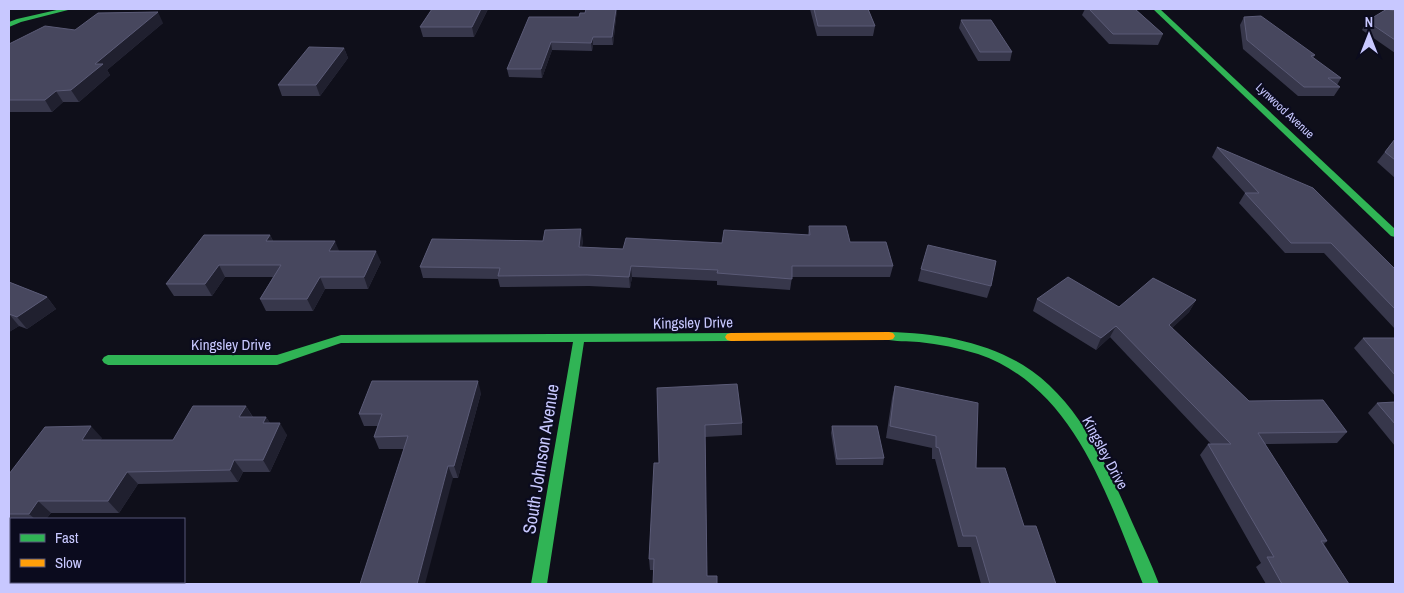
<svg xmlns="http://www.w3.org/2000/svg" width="1404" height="593" font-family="'Archivo Narrow',sans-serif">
<rect width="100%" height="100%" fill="#0f0f1a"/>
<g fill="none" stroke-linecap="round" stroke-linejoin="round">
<g fill="#30b455" fill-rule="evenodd">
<path d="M61,9h11l-51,13 -12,5v-5l8,-3z"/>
<path d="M1153,9h7l235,220v8l-4,-1z"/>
<path d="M889,332c46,1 94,9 134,33 55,34 84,100 109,157 9,20 19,41 27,62h-16c-35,-85 -68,-197 -165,-230 -19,-6 -39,-10 -59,-12 -11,-1 -24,0 -34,-3l-2,-3 2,-3z"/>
<path d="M731,333l4,1 2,3 -2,3 -4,1 -147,1 -37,242h-16l42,-242 -232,1 -64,22h-169l-4,-2 -2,-3 2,-3 4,-2h169l64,-20z"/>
</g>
<path fill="#ff9f0a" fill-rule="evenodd" d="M889,332l4,1 2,3 -2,3 -4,1 -158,1 -4,-1 -2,-3 2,-3 4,-1z"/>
</g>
<g fill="#37374b">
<path d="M488,9l-14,28h-51l-3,-10z"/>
<path d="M617,9l-4,36h-20l-1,6 -40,-1 -10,28 -33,-1 -2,-8 78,-56z"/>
<path d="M810,9h58l7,17 -2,10h-56z"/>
<path d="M1085,9h50l28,25 -5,11 -49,-1 -27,-29z"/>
<path d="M1395,11v42l-33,-23 5,-9z"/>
<path d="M1244,17l71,38 -2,3 28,20 -4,7 3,2 -6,9h-36l-55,-47 -3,-24z"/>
<path d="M961,20l51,32 -2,9h-32l-19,-33z"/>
<path d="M163,23l-56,47 3,5 -31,27h-16l-11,10h-43v-68l66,-14z"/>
<path d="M344,48l4,10 -28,38h-38l-4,-11z"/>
<path d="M1395,139v39l-18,-16z"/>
<path d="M1217,147l178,122v60l-71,-76h-39l-46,-50 6,-10 -33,-36z"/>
<path d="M809,226l41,16 43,24 -3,11h-98l-2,13 -73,-5v-4l-85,-4 -2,11 -41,-2 -89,1 -2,-8 -75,-1 -3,-11 123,-26 40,-1 -1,7 41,2 99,-6 86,-8z"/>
<path d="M270,235l3,6 66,10 42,11 -13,27h-43l-12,22h-47l-6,-12 13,-22h-48l-13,19h-38l-8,-12z"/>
<path d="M921,269l70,17 -4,12 -69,-17z"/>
<path d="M9,282l38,15 9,12 -29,20 -8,-3 -10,6z"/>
<path d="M1037,299l82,8 77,-7 -7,12 -17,16 77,73 98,31 -10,11 -72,1 62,97 -3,3 25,40h-83l-10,-17 5,-4 -61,-108 8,-11h3l-101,-107 -14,13 -63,-39z"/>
<path d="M1363,338h32v58l-41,-48z"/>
<path d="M895,386l81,82 48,58 32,58h-75l-10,-37h-13l-23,-88h-3v-11l-46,-10 6,-40z"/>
<path d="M657,388l85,35v12l-37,2 2,139 10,8 -64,-14h-3l-1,-11 10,-96z"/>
<path d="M481,393l-23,85h-5l-49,-29h-25l-5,-12 4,-11h-14l-5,-12z"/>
<path d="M1395,402v44l-27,-33 9,-10z"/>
<path d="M246,406l7,11h13l4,6 17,12 -17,37h-27l-5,10 -100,2 -19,29h-68l-5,6h-35v7h-2v-52l93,-36 -2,2h73z"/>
<path d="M832,426l52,32 -1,7h-47l-5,-32z"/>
</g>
<g fill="#20202f">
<path d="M481,9h7l-14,28 -2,-10z"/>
<path d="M616,9h1l-4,36 -1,-8z"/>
<path d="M158,12l5,11 -56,47 3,5 -31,27 -8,-12 24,-26z"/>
<path d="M593,37v8l-1,6 -1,-8z"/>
<path d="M551,42l1,8 -10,28 -1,-9z"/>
<path d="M344,48l4,10 -28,38 -4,-11z"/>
<path d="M56,91l7,11 -11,10 -7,-12z"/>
<path d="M581,229l2,11 -3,18 -1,-11z"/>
<path d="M270,235l6,12 -10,-6z"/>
<path d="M335,241l5,12 -11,-2z"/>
<path d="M376,251l5,11 -13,27 -4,-12z"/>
<path d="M219,265l6,12 -13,19 -7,-12z"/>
<path d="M631,266l1,11 -2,11 -1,-11z"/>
<path d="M320,277l5,12 -12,22 -6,-12z"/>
<path d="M47,297l9,12 -29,20 -10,-12z"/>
<path d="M1196,300l-7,12 -26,25 6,-12z"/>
<path d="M9,314l10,12 -10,6z"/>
<path d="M1116,326l-6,11 -14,13 5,-12z"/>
<path d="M478,381l3,12 -23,85 -4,-12z"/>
<path d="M246,406l7,12 -14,-1z"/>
<path d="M266,417l8,12 -11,-6z"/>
<path d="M280,423l7,12 -17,37 -7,-12z"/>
<path d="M91,426l11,12 -10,14 -10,-12z"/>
<path d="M234,460l9,12 -5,10 -8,-12z"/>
<path d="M448,466l5,12 -28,106h-8z"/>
<path d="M127,472l11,12 -19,29 -11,-12z"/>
<path d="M38,501l13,12 -5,6h-11l-6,-5z"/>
</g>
<g fill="#47475e" stroke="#5b5b77">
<path d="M432,9h49l-9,18h-52z"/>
<path d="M586,9h30l-4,28h-19l-2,6 -40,-1 -10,27h-34l22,-52h50l1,-4h5z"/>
<path d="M814,9h54l7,17h-57z"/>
<path d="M1089,9h46l28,25h-50z"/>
<path d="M1387,9l8,2v29l-28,-19z"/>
<path d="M158,12l-63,52h8l-32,26 -15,1 -11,9h-36v-56l36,-18 30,4 23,-17z"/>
<path d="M1261,16l54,39 -4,1 30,22h-13l12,9h-36l-57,-47 -3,-23z"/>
<path d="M961,20h30l21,32h-32z"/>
<path d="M309,47l35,1 -28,37h-38z"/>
<path d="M1395,139v21l-10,-8z"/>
<path d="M1217,147l96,41 82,81v40l-64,-66h-40l-46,-50h14z"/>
<path d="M809,226h37l4,16h36l7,24h-101v13l-75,-6 1,-3 -87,-4 -2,11 -42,-2 -89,1 2,-8 -80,-1 12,-28 111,2 2,-11 36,-1 -2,18 44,2 3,-11 96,5 2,-13 86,5z"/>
<path d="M204,235h66l-4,6h69l-6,10h47l-12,26h-44l-13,22h-47l21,-34h-62l-14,19h-39z"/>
<path d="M928,245l68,16 -5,25 -70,-17z"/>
<path d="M1068,277l51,30 34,-29 43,22 -27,25 80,76 74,-1 24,32 -89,1 69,108h-6l28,43h-67l-15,-27h7l-66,-113h23l-115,-118 -15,12 -64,-39z"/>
<path d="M9,282l38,15 -30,20 -8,-3z"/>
<path d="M1363,338h32v37z"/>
<path d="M372,381h106l-24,85h-6l-31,118h-57l48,-148 -34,1 8,-23h-23z"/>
<path d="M737,384l5,39 -37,2 2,151h10v8h-64l1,-25h-5l5,-96h5l-2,-75z"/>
<path d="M895,386l83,17 -2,65h29l19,58h12l20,58h-66l-14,-48h-13l-24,-88 -3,-1v-11l-46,-10z"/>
<path d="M1395,402v22l-18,-21z"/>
<path d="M193,406h53l-7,11h27l-3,6h17l-17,37h-29l-4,10 -103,2 -19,29h-70l-9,13h-20v-40l36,-47 46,-1 -9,14h91z"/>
<path d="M832,426h45l7,32 -47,1z"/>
</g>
<g text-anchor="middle" stroke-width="4.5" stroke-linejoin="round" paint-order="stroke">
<g font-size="12" fill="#c8c8ff" stroke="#0b0b1e">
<text transform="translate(1285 111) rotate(43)" y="4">Lynwood Avenue</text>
</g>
<g font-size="15" fill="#c8c8ff" stroke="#0b0b1e">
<text transform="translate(693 323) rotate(-1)" y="5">Kingsley Drive</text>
<text x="231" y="350">Kingsley Drive</text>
<text transform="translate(1105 453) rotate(62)" y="5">Kingsley Drive</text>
</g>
<g font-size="18" fill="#c8c8ff" stroke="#0b0b1e">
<text transform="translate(541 459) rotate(-81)" y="6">South Johnson Avenue</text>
</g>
</g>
<rect width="1404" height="593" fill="none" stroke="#c8c8ff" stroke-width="20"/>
<rect x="10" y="518" width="175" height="65" fill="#0b0b1e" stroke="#575778"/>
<rect x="20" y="534" width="25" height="8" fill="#30b455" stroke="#575778"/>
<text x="55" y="543" font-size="15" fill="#c8c8ff">Fast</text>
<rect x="20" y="559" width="25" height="8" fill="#ff9f0a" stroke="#575778"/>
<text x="55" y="568" font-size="15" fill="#c8c8ff">Slow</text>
<g transform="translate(1369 35)" stroke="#0b0b1e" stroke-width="4" paint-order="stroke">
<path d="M0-4L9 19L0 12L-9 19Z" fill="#c8c8ff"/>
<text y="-8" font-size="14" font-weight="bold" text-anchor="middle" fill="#c8c8ff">N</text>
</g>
</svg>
